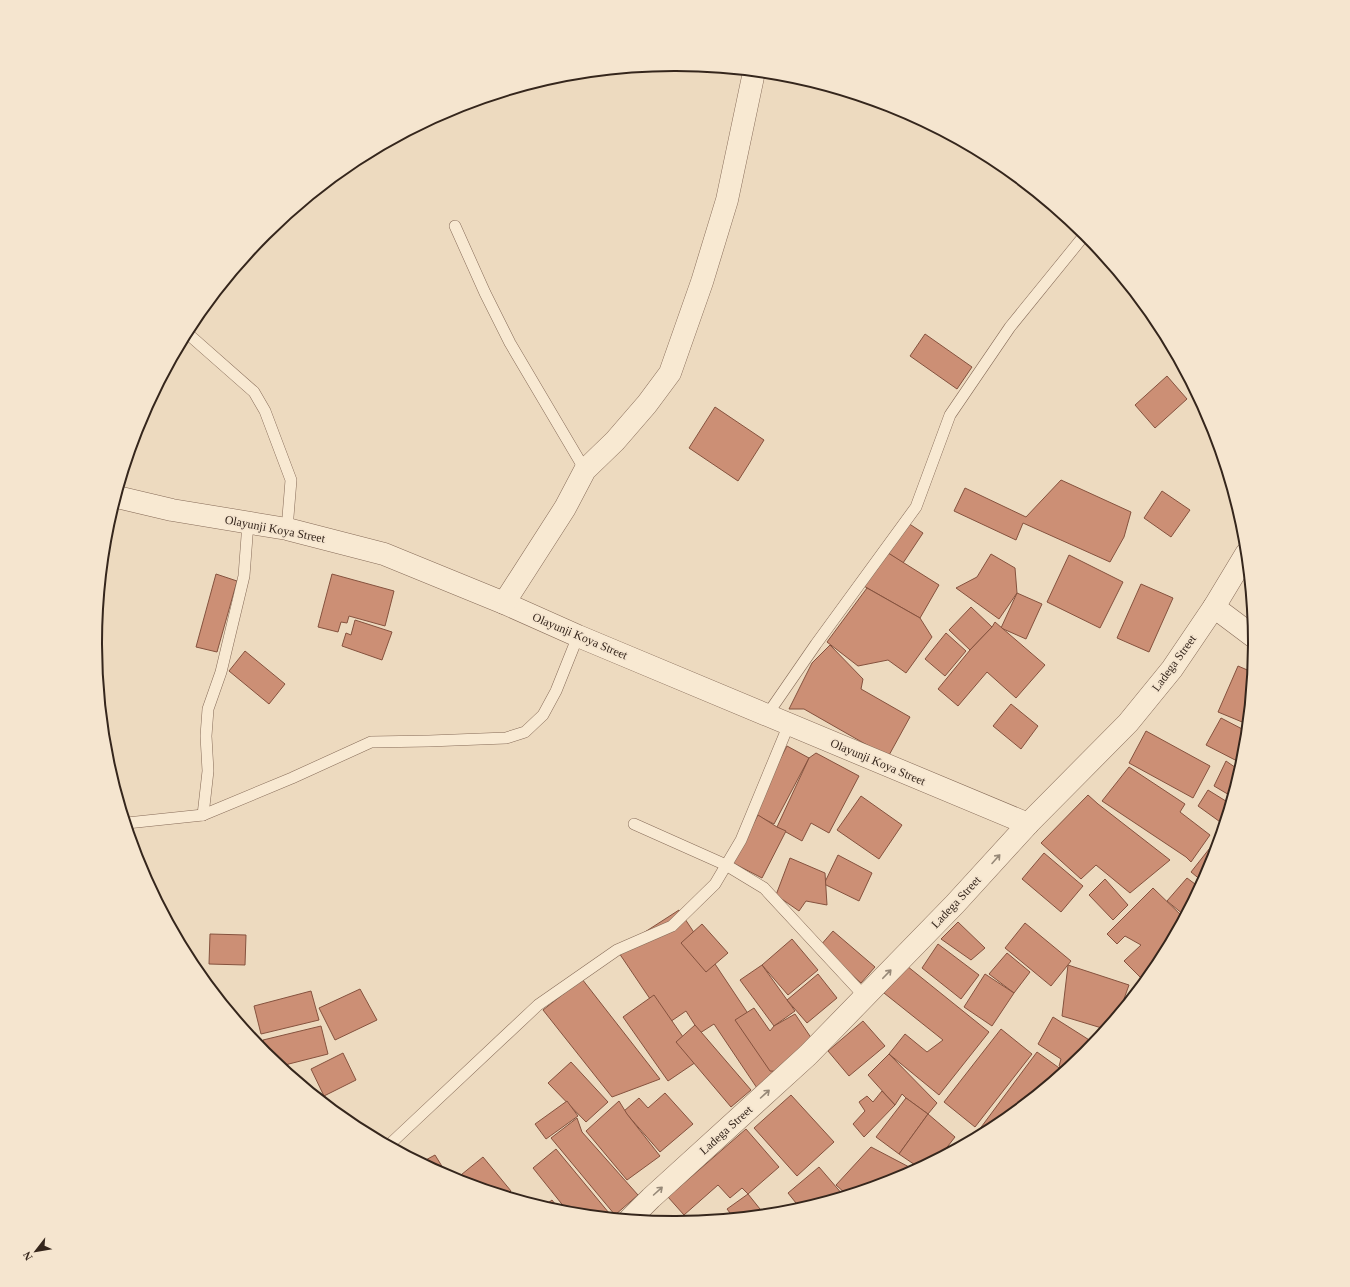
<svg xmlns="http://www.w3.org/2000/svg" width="1350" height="1287" font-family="Georgia,serif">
<rect width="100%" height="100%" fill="#eddabf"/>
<g fill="#cc8f75" stroke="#85523e">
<path d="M925,334l47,33 -15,22 -47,-33z"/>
<path d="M1167,376l20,23 -32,29 -20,-23z"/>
<path d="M715,407l49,33 -26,41 -49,-33z"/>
<path d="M1061,480l70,32 -7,25 -14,25 -87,-39 -7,17 -62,-29 11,-23 61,29z"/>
<path d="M1162,491l28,19 -19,27 -27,-19z"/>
<path d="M905,521l18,12 -20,30 -18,-12z"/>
<path d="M885,551l54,34 -19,33 -58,-33z"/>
<path d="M991,554l24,14 2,25 -18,26 -43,-31 21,-11z"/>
<path d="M1069,555l54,27 -23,46 -53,-26z"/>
<path d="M216,574l21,7 -20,71 -21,-5z"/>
<path d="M332,574l62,17 -9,35 -36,-10 -2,7 -6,-1 -3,10 -20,-5z"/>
<path d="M1141,584l32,14 -24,54 -32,-14z"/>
<path d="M867,588l53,30 12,19 -26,36 -18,-13 -30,6 -31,-24z"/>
<path d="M1017,593l25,11 -16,35 -25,-11z"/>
<path d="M971,607l21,20 -22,23 -21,-20z"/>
<path d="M355,620l37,12 -10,28 -40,-14 4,-13 5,2z"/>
<path d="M995,622l50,43 -29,33 -29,-26 -29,34 -20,-17 32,-39 22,-23z"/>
<path d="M946,633l20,18 -21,25 -20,-17z"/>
<path d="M830,645l33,34 -2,10 49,28 -22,40 -84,-48h-15l23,-46z"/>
<path d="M245,651l40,33 -16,20 -40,-33z"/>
<path d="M1238,666l14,6 -5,52 -29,-12z"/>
<path d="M1011,704l27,22 -17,23 -28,-23z"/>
<path d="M1221,718l25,13 -3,26 -2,6 -35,-18z"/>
<path d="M1146,731l64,35 -17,32 -64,-35z"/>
<path d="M787,746l22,12 -35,66 -22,-11z"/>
<path d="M816,753l43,23 -30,57 -18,-10 -9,18 -25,-14 32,-69z"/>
<path d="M1226,761l13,9 -8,26 -17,-10z"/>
<path d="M1129,767l56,37 -5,8 30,23 -19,27 -5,-5 -84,-56z"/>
<path d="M1208,790l21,13 -6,21 -25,-18z"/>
<path d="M1088,795l10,9 72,56 -40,33 -34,-28 -15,14 -40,-36z"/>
<path d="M861,796l41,29 -23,34 -42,-29z"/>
<path d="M758,815l19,12 9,4 -24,47 -29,-15z"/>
<path d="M1217,839l-7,26 -8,16 -11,-9z"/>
<path d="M1044,853l39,33 -22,26 -39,-33z"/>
<path d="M838,855l34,18 -13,28 -35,-17z"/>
<path d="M790,858l35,15 2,32 -21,-4 -7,10 -23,-16z"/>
<path d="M1187,878l12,9 -15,28 -17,-14z"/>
<path d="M1105,879l23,26 -15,15 -24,-25z"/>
<path d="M1153,888l30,29 -26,49 -13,15 -20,-20 17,-16 -16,-9 -8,8 -10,-10z"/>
<path d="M679,910l108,162 -28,19 -45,-67 -14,9 -14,-22 -19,13 -50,-74z"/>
<path d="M958,922l27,26 -14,12 -30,-21z"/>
<path d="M1025,923l46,38 -20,25 -46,-38z"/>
<path d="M702,924l26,29 -22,19 -25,-29z"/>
<path d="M833,931l42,36 -14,16 -41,-37z"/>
<path d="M210,934l36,1 -1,30 -36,-1z"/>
<path d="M792,939l26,31 -30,25 -26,-30z"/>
<path d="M938,944l41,31 -18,24 -39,-31z"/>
<path d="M1007,953l23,19 -16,21 -25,-19z"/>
<path d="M762,965l33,46 -21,15 -34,-46z"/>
<path d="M1068,965l61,20 -9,25 -15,19 -43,-13z"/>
<path d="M907,966l82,66 -50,63 -50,-41 16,-20 22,18 16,-12 -59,-47z"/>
<path d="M818,974l19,24 -30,25 -20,-23z"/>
<path d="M985,974l29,19 -22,33 -28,-19z"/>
<path d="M582,979l78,100 -48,18 -69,-87z"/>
<path d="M360,989l17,31 -42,20 -16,-32z"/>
<path d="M311,991l8,29 -58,14 -7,-28z"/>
<path d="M654,995l45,65 -31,21 -45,-64z"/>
<path d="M754,1008l16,23 4,-5 21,-12 19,28 -27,30 -17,-1 -35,-51z"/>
<path d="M1053,1017l41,26 -9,10 -20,17 -6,-4 2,-7 -23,-15z"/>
<path d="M863,1021l22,25 -36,30 -21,-25z"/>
<path d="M695,1025l56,65 -20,17 -55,-65z"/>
<path d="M321,1026l7,28 -47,12 -14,-11 -4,-15z"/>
<path d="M1001,1029l31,25 -57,73 -31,-25z"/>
<path d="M1037,1052l25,18 -3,4 -62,51 -19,10 -2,-1z"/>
<path d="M343,1053l13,27 -32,16 -13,-27z"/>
<path d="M889,1054l48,49 -9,11 -22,-16 -4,-4 -7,11 -27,-30z"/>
<path d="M571,1062l37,40 -22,20 -38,-39z"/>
<path d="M882,1091l13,14 -31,32 -11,-13 12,-13 -6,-9 8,-6 6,6z"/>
<path d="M665,1093l28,31 -33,28 -36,-41 15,-13 9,10z"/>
<path d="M791,1095l43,47 -37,34 -43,-48z"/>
<path d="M906,1098l22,16 -29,40 -23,-17z"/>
<path d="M567,1101l11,15 -32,23 -11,-15z"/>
<path d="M619,1101l8,13 33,42 -33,24 -41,-49z"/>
<path d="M928,1114l27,23 -14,18 -23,12 -19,-13z"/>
<path d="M577,1118l5,14 56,63 -23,20 -64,-77z"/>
<path d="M746,1129l33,38 -31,27 -6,-6 -12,10 -12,-13 -34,30 -16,-18z"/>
<path d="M871,1147l40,21 -2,4 -12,7 -51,15 -10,-9z"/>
<path d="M556,1149l53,64 -4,3 -36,-3 -36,-45z"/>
<path d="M435,1155l13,21 -26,-14z"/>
<path d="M483,1157l28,34 -4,4 -51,-16z"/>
<path d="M819,1167l24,28 -43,13 -12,-15z"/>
<path d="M748,1194l16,20 -31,3 -6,-8z"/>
<path d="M552,1200l9,12 -17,-6z"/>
</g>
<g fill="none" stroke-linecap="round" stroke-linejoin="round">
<g stroke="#866b58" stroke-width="12">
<g id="service">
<path d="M455,226l30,67 25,50 75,127"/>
<path d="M187,333l67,59 11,19 26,69 -4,49"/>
<path d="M767,715l49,-71 100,-137 34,-92 60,-88 73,-90 3,-1"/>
<path d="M203,815l5,-44 -2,-35 2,-27 13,-37 23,-96 4,-53"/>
<path d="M127,823l76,-8 89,-37 79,-36 58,-1 77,-3 19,-6 18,-17 13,-24 22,-55"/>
<path d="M634,824l92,41 38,23 101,109"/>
<path d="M389,1145l149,-140 79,-55 55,-24 43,-42 26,-44 48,-116"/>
</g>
</g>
<g stroke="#866b58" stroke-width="23">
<g id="minor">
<path d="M117,497l55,13 115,19 97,25 120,49 74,33 450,188"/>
<path d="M504,603l61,-95 20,-38 30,-29 32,-37 23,-31 32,-91 25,-82 27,-128"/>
<path d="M1214,607l40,30"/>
<path d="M630,1219l21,-21 157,-143 147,-151 73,-80 100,-101 44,-54 42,-62 32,-53"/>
</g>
</g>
<use href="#service" stroke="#f8e9d2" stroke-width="11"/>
<use href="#minor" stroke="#f8e9d2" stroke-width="22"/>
</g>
<defs><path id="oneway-shaft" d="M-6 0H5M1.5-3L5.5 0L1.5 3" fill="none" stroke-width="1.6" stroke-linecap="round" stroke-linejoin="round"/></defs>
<g stroke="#968877">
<use href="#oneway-shaft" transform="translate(996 859) rotate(-48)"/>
<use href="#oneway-shaft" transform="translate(887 974) rotate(-46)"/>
<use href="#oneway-shaft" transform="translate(765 1094) rotate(-42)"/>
<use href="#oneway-shaft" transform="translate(658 1191) rotate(-42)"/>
</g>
<g text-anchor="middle" stroke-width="3.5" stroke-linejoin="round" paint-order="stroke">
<g font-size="12" fill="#35261c" stroke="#f5e5cf">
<text transform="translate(275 529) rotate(11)" y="4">Olayunji Koya Street</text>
<text transform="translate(580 636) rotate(23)" y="4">Olayunji Koya Street</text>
<text transform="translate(1174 663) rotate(-54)" y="4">Ladega Street</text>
<text transform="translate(878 762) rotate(23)" y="4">Olayunji Koya Street</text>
<text transform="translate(956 902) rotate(-47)" y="4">Ladega Street</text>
<text transform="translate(726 1130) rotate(-42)" y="4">Ladega Street</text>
</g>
</g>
<path d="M0 0H1350V1287H0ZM674 71H676A572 572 0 0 1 1248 643V644A572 572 0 0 1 676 1216H674A572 572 0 0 1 102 644V643A572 572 0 0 1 674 71Z" fill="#f5e5cf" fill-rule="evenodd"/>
<path fill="none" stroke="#35261c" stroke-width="2" d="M674 71H676A572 572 0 0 1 1248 643V644A572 572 0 0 1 676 1216H674A572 572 0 0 1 102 644V643A572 572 0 0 1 674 71Z"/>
<g transform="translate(36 1251) rotate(239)" stroke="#f5e5cf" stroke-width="3" paint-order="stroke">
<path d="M0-3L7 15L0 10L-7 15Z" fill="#35261c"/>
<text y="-6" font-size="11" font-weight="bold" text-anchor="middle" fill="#35261c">N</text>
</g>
</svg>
